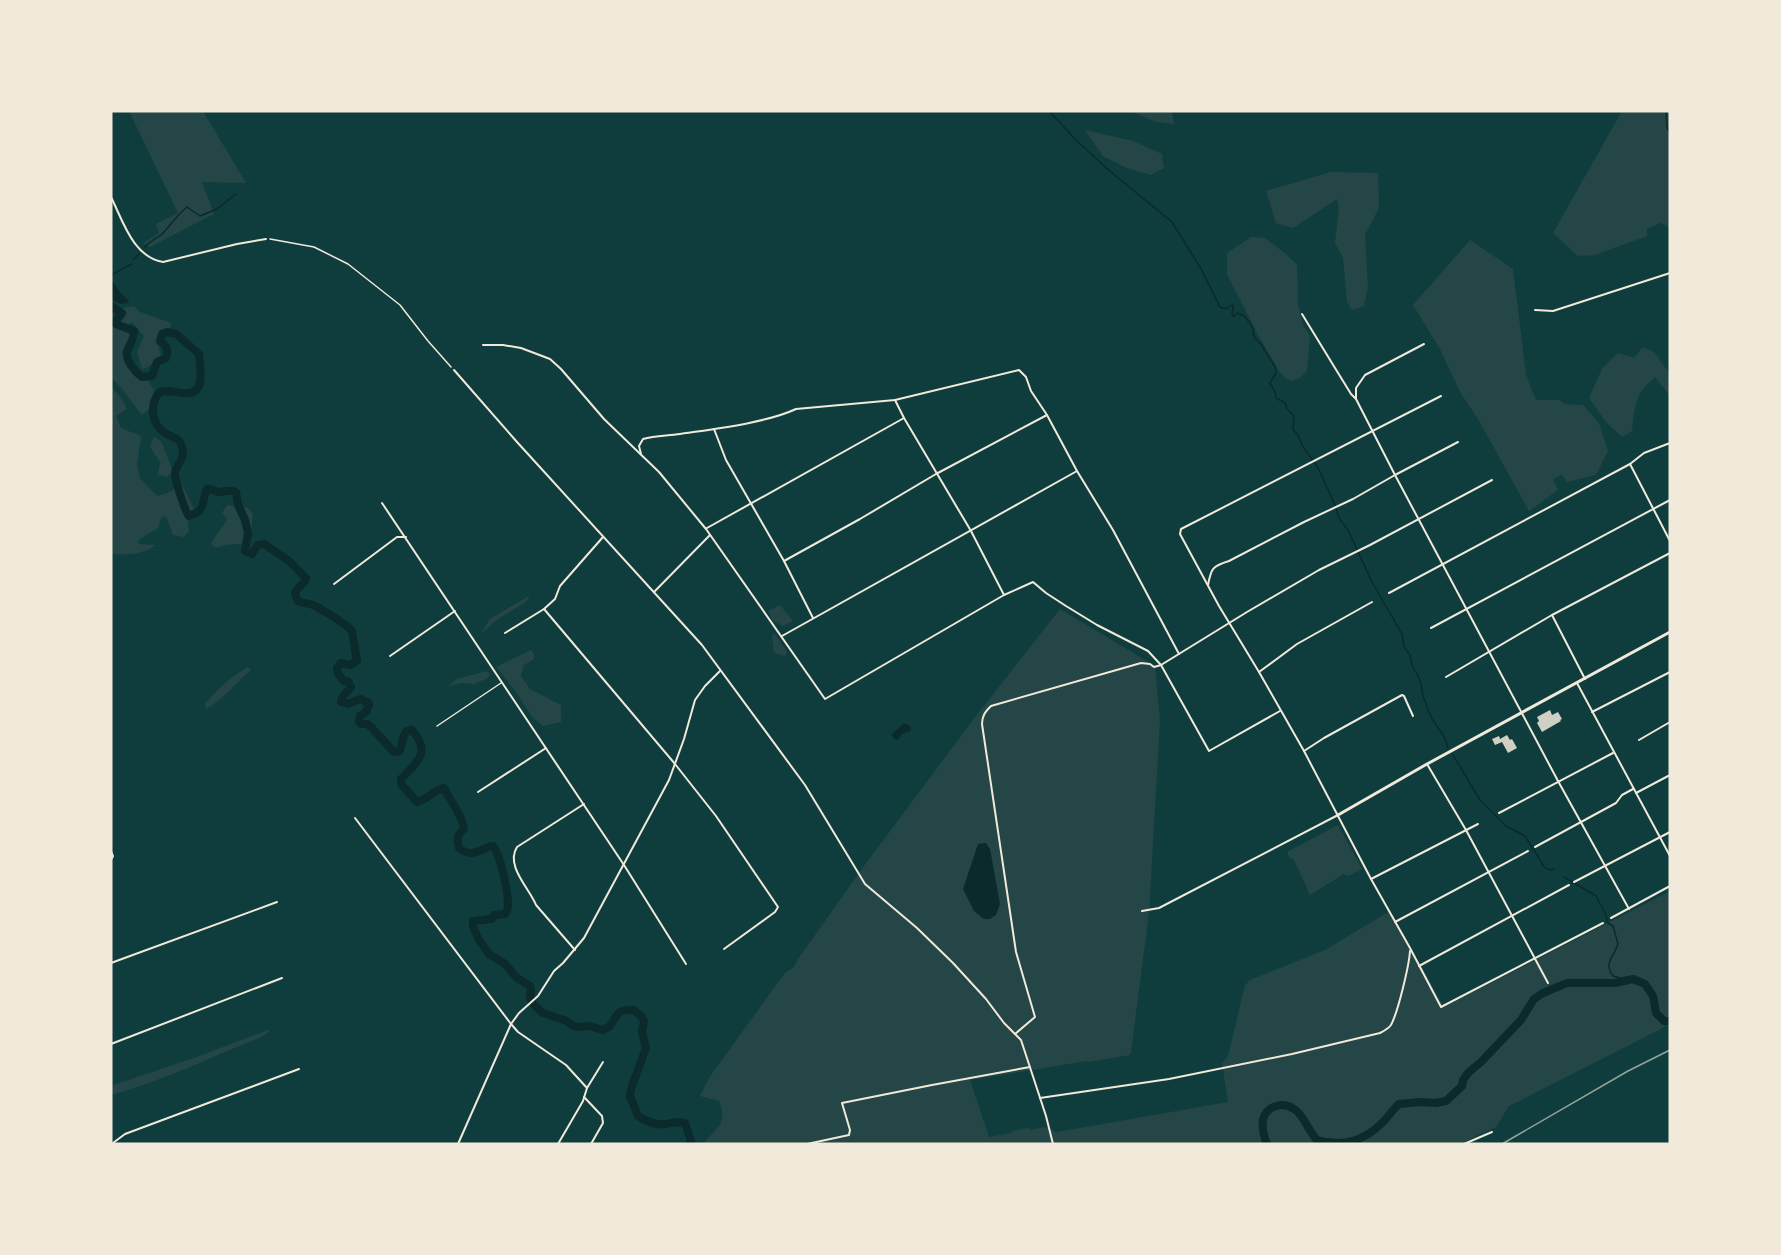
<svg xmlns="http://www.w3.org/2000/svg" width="1781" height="1255" font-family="Mulish,sans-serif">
<rect width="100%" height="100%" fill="#0f3d3e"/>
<g fill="#244646">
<path d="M129,111h74l43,72 -44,-1 12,32 -64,33 -7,-4 16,-10 -3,-9 22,-11z"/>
<path d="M1125,111h47l2,13 -17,-2 -25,-10z"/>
<path d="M1622,111h48v119l-4,-5 -6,-2 -13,6v7l-52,19 -17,1 -25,-23z"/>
<path d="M1085,130l48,11 29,13 2,14 -13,7 -24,-7 -24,-12z"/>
<path d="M1331,172l47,1 1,35 -14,27 3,52 -4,19 -12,4 -5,-8 -4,-44 -8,-15 4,-35 -2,-9 -44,29 -17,-5 -10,-32z"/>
<path d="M1251,237l14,1 21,16 11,11 1,39 5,21 7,11 -3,35 -7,7 -8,3 -6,-2 -7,-8 -21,-36 -31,-61v-21z"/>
<path d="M1470,240l43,29 13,106 10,25h24l5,4 18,1 16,18 9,28 -12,24 -29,7 -5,-7 -9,4 5,11 -29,21 -51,-92 -18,-27 -20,-43 -27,-44z"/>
<path d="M134,306l4,5 33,12 -1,6 -9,2 -4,9 4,16 -13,11 -6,2 -5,-17 7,-16 -12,-14 -5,4 -7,-3 5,-6 -2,-9z"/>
<path d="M111,321l2,5 16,5 2,6 -8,17 1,3 14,21 9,1 7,11 -4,18 -8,7 -20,-26 -11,-12z"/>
<path d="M1643,347l11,5 16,22v22l-15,-19c-20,17 -20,28 -23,54l-10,6 -16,-15 -17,-24 13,-29 16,-16 16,5z"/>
<path d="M111,387l11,12 5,10 -11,7 5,12 20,8 -4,29 3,13 17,18 8,-2 17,-9 12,24 -7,4 2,18 -5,6 -11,-2 -7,-19 -5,2 -3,10 -20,12 1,4 17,1c-14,10 -27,10 -45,9z"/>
<path d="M154,437l7,4 12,30 -6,6 -9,-2 2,-13 -10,-15z"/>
<path d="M227,505l17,3 3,-1 6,7 -2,17 -4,12c-11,2 -22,0 -31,5l-5,-4c4,-9 11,-15 16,-25l-5,-6z"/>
<path d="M527,597h3l-6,6 -29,18 -15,14 10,-16z"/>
<path d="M780,605l13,16 -10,5 -10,-5 -5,-10z"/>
<path d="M1060,609l95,57 5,55 -11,192 -18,139 -1,3 -42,7 -1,-1 -117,19 19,57 22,-4 1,-2 17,-3 1,2 15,-3 12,5 171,-30 -6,-39 6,-7 17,-71 5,-5 75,-30 65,-39 54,96 226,-116v131l-11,8 -150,76 -13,21 -36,17h-754l-2,-2c14,-15 24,-19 15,-41l-19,-5 9,-18 75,-104 10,-7 4,-8 66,-93 112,-150z"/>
<path d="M773,633l2,1 11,16v4l-1,2 -8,-2 -4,-4c2,-6 -3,-11 0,-17z"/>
<path d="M531,650l3,4v5l-10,6 -3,11 9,13 31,16v17l-18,4 -11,-9 -18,-28 -18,-22z"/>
<path d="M248,667l3,3c-16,13 -27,29 -45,39l-1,-5c11,-14 27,-28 43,-37z"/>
<path d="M486,671l4,3 -2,4 -14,6 -12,-1 -14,3 9,-7z"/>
<path d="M1338,825l24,44 -13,7 -5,-2 -34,21 -16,-35 -5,-3 -2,-5z"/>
<path d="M268,1030l2,1 -9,6c-49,20 -98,44 -150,58v-9l83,-28z"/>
</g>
<g fill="#0a2a2b">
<path d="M111,279l9,13 9,9 -1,2 -7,1 -10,-4z"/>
<path d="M904,723l6,3 1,5 -9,3 -4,6 -4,-1 -3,-4z"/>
<path d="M986,843l4,6 10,55 -4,11 -6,4h-6l-10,-8 -11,-22 15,-45z"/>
</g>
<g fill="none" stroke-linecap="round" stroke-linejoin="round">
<g stroke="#0a2a2b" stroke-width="1.5">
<path d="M1049,111l28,30 34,31 61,50 28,45 20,40 6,2 6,-4 1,1 -1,9 1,1 5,-3 6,3 6,7 3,6 1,8 7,7 14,23 1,6 -6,10 5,9 1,6 9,5 2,6 7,7 -1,14 5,5 4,10 16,23 17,37 4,13 9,12 24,52 30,52 2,13 6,8 2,10 8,15 3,16 8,21 14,21 3,10"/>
<path d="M1666,111l1,17 3,4"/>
<path d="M145,247c5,-6 11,-8 17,-13 9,-9 15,-19 25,-27l13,9 17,-7 19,-15"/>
<path d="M133,260l7,-7"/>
<path d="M111,275l21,-11"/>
<path d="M1453,755l27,45 26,26 19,10 20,32 6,2 3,-1"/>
<path d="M1564,877l32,19 9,17 3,10 5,3 5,18c-4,13 -15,19 -5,32l14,4"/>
</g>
<g stroke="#0a2a2b" stroke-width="8">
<path d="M111,306l11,7 -5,6 -1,5 18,7c0,8 -4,13 -7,20 -2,9 8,21 15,26l10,-1 5,-14 9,-4c3,-8 1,-12 -6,-17l2,-7 5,-2 9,2 23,20c1,16 8,42 -16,39 -9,-1 -15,-3 -23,-1 -11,12 -9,32 5,41 7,4 15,5 17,14 4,12 -5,16 -7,25 -1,6 10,39 14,44 18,-5 12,-15 18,-27 5,-1 6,2 12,3 7,0 11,-3 17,0l2,13 7,15 3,13 -3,18 7,3 6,-9 6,-1 25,17 17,17c-1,7 -9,8 -11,16l3,7c6,3 13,2 19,6 12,7 25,13 35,24l5,30 -7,4 -9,-2 -4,5 1,6 6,7h4l3,6c-3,5 -10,8 -10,15l7,2 12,-5 9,4v2l-3,7 -6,4 -1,6 2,2h6l3,2 24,26 6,-1 4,-16 3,-4 5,-1c20,23 5,32 -11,49v5l16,18c10,-2 17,-12 27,-14 6,12 19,29 20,41 -8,8 -7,8 -5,19 11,9 19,4 31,-2h3c8,10 15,46 15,59 0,5 -1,5 -3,9l-11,1 -2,4 -19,2v5l5,12 11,16 16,10 12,14 13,8 1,4 -1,8 5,8 8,7 24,8 5,4 5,2 13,-1 12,4 7,-3c9,-11 6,-18 25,-17l8,7 2,4 -2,11 4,16 -15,41 -1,7 8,20c9,5 18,10 28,8 7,-1 12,-3 19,-1l6,18 -2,3"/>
<path d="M1267,1144c-3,-7 -5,-16 -4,-24 3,-14 20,-19 31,-11 11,7 14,22 23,31 26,7 46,2 66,-18 6,-6 10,-13 16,-18l21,-2 16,1 10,-2 16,-15 1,-6 6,-8 12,-10 40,-42 13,-21 9,-6 24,-10h48l18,-4 12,5 8,12 3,17 8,8h6"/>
</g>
</g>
<g fill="#cfcfc3">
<path d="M1550,710l2,5 6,-3 4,7 -2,1 1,1 -19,11 -5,-9 2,-2 -2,-4z"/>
<path d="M1507,735l3,5 2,-1 5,9 -9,5 -6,-11 -7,3 -3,-6 7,-3 1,3z"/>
</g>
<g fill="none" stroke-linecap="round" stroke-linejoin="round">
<path stroke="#f1e9da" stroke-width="1.5" d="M270,239l44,8 34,17 52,41 28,36 23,26"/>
<path stroke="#f1e9da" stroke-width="1.5" d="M437,726l64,-43"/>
<g stroke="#f1e9da" stroke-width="2">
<path d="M111,197c12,24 22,60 52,65l74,-18 29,-5"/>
<path d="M1535,310l18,1 117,-38"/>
<path d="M1302,314l33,54 16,26 5,5 39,76 163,306 71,128"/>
<path d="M483,345h20l18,3 29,11 11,10 43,50 55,53 47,57 119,170 179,-104 29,-13 13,11 20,13 31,19 51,26 13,14 48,86 71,-40"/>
<path d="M454,370l63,72 185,203 103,140 60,99 52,44 36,35 33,36 18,24 17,17 25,76 7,28"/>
<path d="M1441,396l-260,133 -1,5 39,72 40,66 45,79 67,128 39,69 31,59 162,-84"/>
<path d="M1356,399v-11l9,-13 59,-31"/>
<path d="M895,400l9,18 67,113 33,64"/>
<path d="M714,429l12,31 58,101 29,57"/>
<path d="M641,454l-2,-8 4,-7c12,-4 24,-3 37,-5 33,-5 86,-11 116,-25l99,-9 124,-30 7,7 5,14 16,24 30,56 36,59 66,124"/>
<path d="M1630,464l40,77"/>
<path d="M382,503l242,362 62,99"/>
<path d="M707,528l197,-110"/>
<path d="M784,561l76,-42 76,-45 111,-59"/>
<path d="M334,584l63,-47h9"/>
<path d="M1208,585c3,-16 4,-19 21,-24l75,-39 49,-23 42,-24 63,-33"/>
<path d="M654,592l56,-57"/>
<path d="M1389,593l241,-129 14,-11 26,-10"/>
<path d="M544,609l131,155 41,52 62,91 -3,5 -51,37"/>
<path d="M1552,615l33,64"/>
<path d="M1431,628l239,-128"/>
<path d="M505,633l39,-24 11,-10 5,-13 43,-49"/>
<path d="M782,636l295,-165"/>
<path d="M390,656l65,-45"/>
<path d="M1259,672l38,-28 75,-42"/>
<path d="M1446,677l106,-62 118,-62"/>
<path d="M1577,683l93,173"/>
<path d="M1592,712l78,-40"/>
<path d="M1639,740l31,-18"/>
<path d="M1304,751l20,-13 78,-43 2,1 9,20"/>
<path d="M1427,764l39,66 82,153"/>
<path d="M478,792l68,-44"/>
<path d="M1636,793l34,-18"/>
<path d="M1499,813l114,-60"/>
<path d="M355,818l156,206 7,8 48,33 21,23"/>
<path d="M1535,847l81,-44 6,-8 11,-6"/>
<path d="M111,851l2,5 -2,4"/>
<path d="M1371,879l107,-55"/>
<path d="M1574,882l96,-50"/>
<path d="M1142,911l17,-3 179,-93"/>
<path d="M1611,918l59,-32"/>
<path d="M1395,922l133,-71"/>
<path d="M575,950l-39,-45c-6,-16 -31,-39 -19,-58l67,-43"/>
<path d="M111,963l166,-61"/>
<path d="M1419,966l150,-81"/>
<path d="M1015,1034l20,-17 -19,-65 -34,-228c0,-8 3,-12 9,-18l150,-43 9,1 4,3 7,-2 86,-53 72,-42 51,-25 122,-65"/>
<path d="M111,1044l171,-66"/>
<path d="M584,1097l18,19 1,7 -12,21"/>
<path d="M1040,1098l129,-19 123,-25 88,-21c4,-2 8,-4 11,-8 7,-13 18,-59 19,-74"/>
<path d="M113,1143l12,-9 174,-65"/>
<path d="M458,1144l53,-120 8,-11 19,-17 16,-25 9,-8 21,-25 85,-158 15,-41 11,-39 10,-14 15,-15"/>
<path d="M558,1144l25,-43 4,-13 16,-26"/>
<path d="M807,1144l42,-9 1,-5 -8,-27 90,-18 98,-18"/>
<path d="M1464,1144l28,-12"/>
</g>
<path stroke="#f1e9da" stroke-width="3" d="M1338,815l89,-51 243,-132"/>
<path stroke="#97a49c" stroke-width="1.5" d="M1502,1144l126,-73 42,-21"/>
</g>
<rect width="1781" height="1255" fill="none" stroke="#f1e9da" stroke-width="225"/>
</svg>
